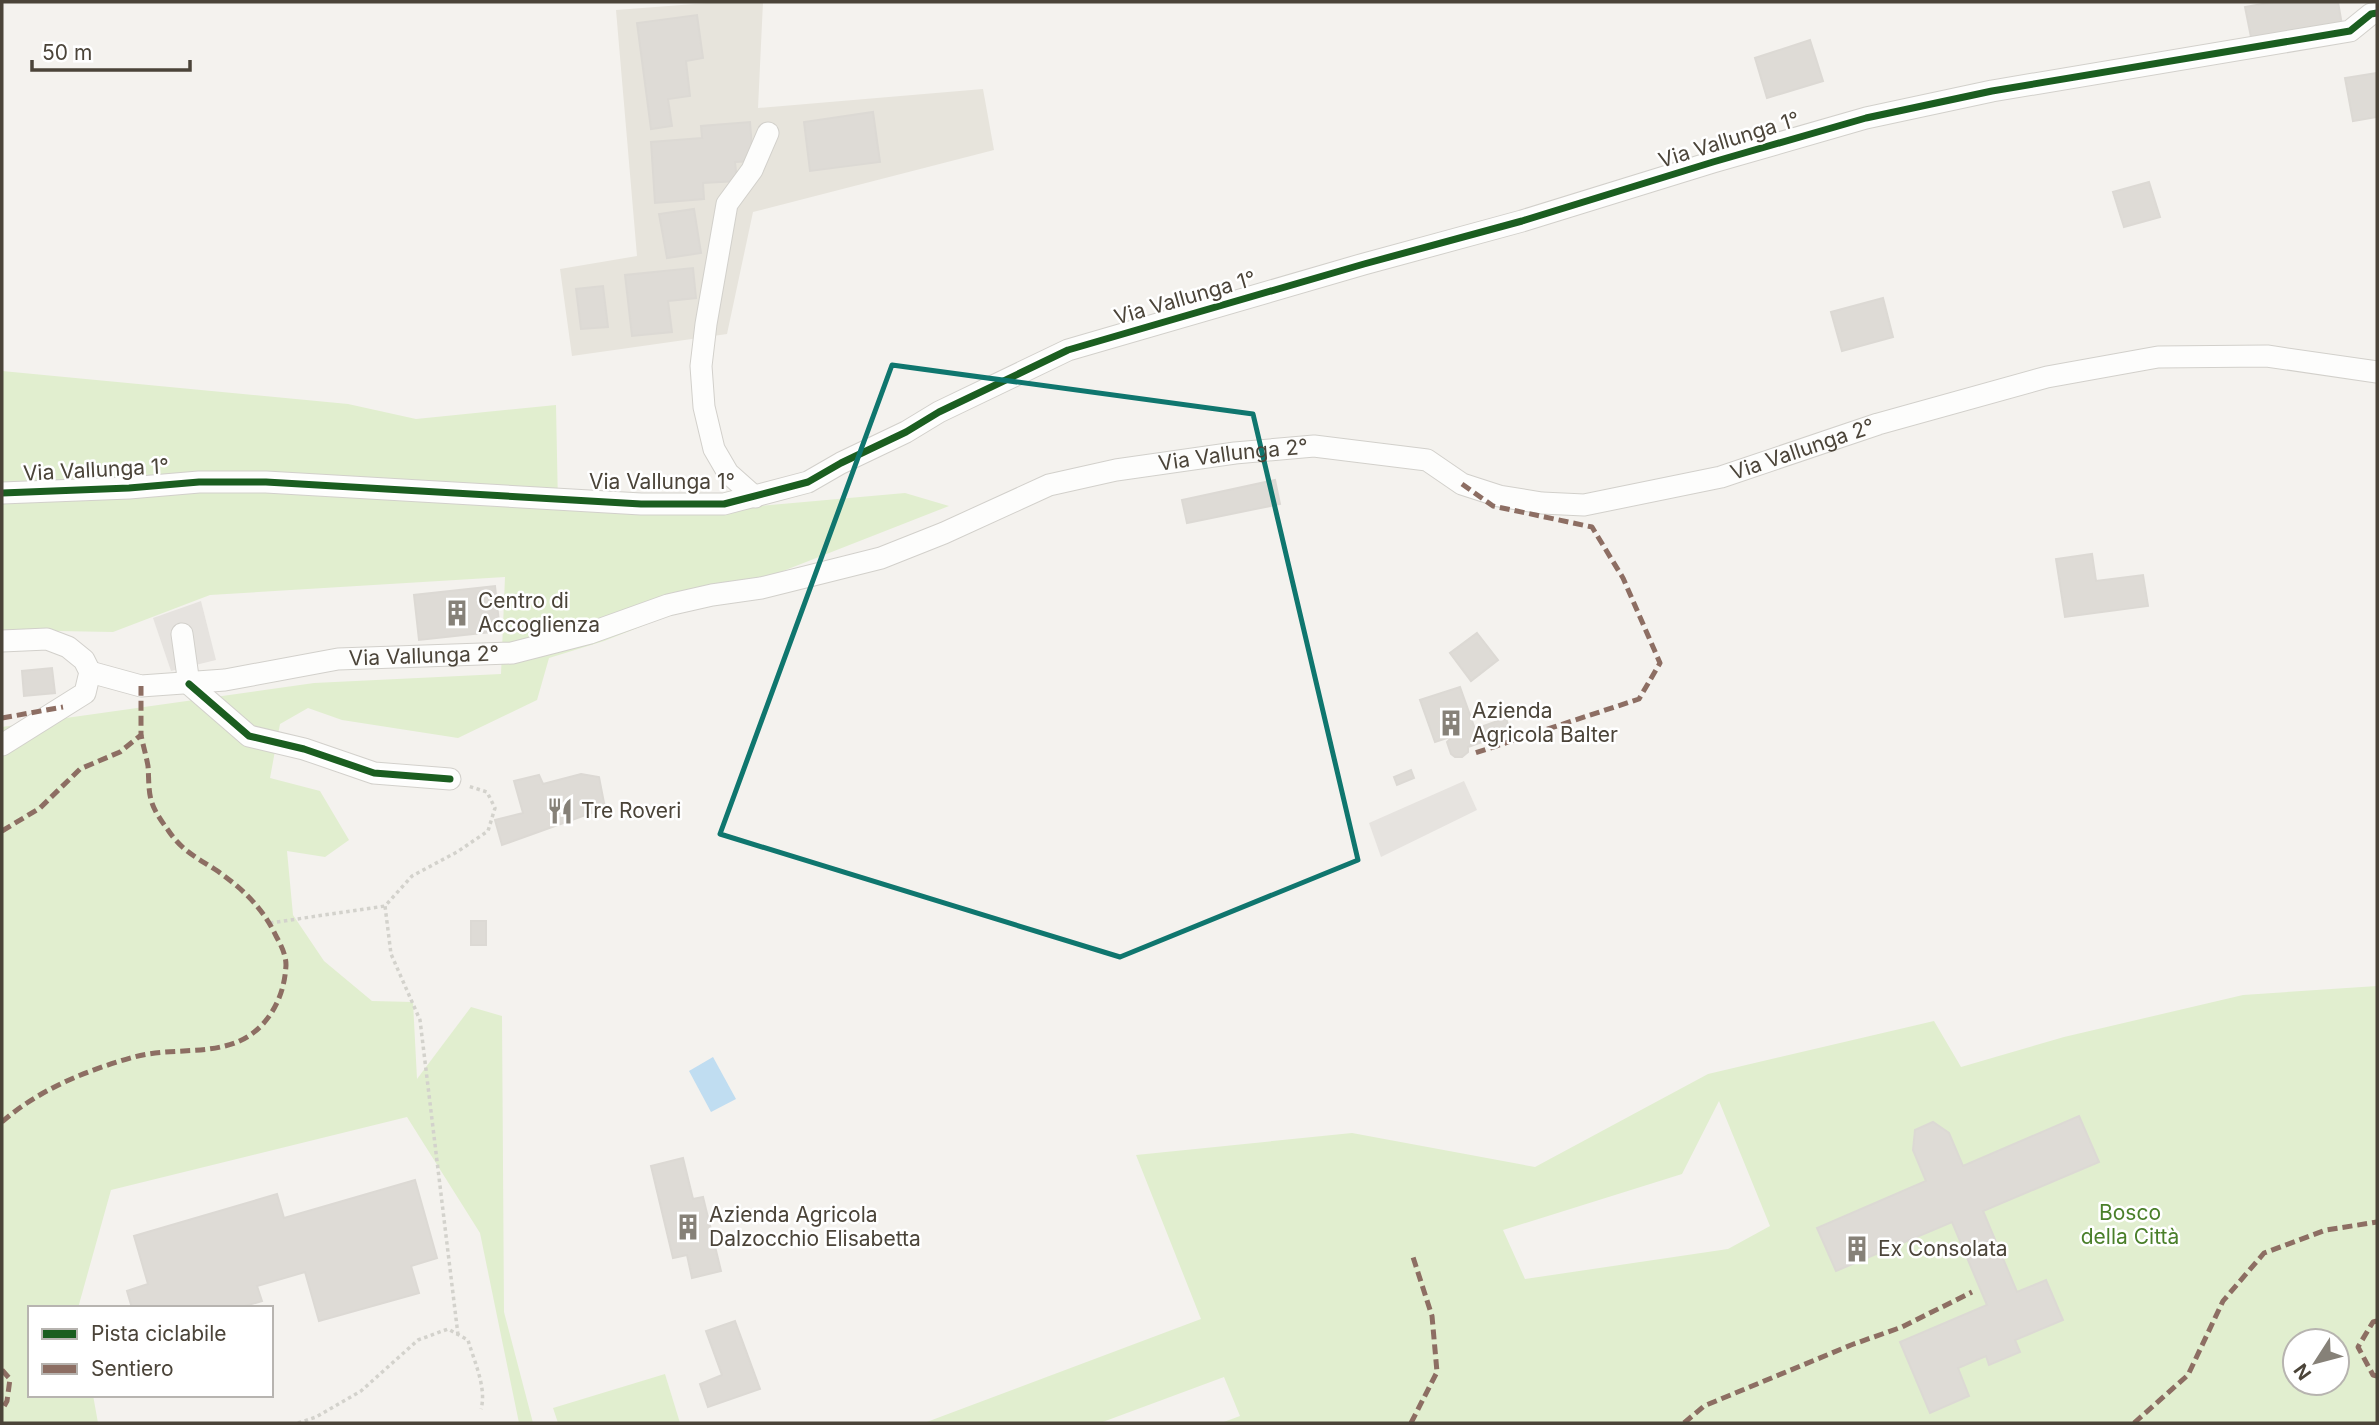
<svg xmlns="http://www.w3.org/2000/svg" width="2379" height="1425" font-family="Inter,sans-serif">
<rect width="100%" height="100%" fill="#f4f2ee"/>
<path fill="#e7e4dc" d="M721,2h42l-5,106 225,-19 11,61 -241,62 -26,122 -155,22 -12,-87 77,-13 -21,-246z"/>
<g fill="#e1eecf" fill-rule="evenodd">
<path d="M2,371l346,33 68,15 140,-14 2,101 167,3 180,-16 44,13 -345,135 -55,17 -12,42 -79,38 -116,-18 -34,-12 -28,16 -10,54 50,13 29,49 -24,17 -38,-6 6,64 31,46 48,40 41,1 4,77 54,-72 31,9 2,296 29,111h-14l-39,-190 -73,-116 -296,73 -33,118h-48v87h63l5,28h-96v-696l312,-44 187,-9 4,-97 -295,18 -97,37 -111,-2z"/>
<path d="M2377,986v437h-1156l19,-7 -16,-39 -124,46h-176l277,-104 -65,-164 216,-22 183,34 173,-93 226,-53 27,46 103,-30 179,-42zM1719,1101l51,125 -42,23 -203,30 -22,-49 179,-56zM2295,1341h42v42h-42z"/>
<path d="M665,1374l15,49h-122l-5,-15z"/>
</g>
<g fill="#e6e3df">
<path d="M201,601l15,59 -45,11 -18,-53z"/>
<path d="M1464,781l13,29 -96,47 -12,-34z"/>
</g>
<path fill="#c0ddf1" d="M713,1057l23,42 -25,13 -22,-41z"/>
<g fill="#dedbd6" stroke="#dcd9d4" stroke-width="2">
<path d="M2273,2h65l4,23 -90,17 -7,-35z"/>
<path d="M697,15l6,43 -17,3 4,35 -22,3 4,27 -21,3 -14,-106z"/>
<path d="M1810,40l13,41 -56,17 -12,-40z"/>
<path d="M2377,73v44l-24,4 -8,-43z"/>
<path d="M873,112l7,50 -70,9 -6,-49z"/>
<path d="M750,122l3,39 -18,1 2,19 -34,2 1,16 -49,4 -4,-61 51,-4 -1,-12z"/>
<path d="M2149,182l11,35 -36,10 -11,-35z"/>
<path d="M694,209l7,44 -34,5 -8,-44z"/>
<path d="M693,268l3,30 -28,3 4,31 -40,4 -7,-61z"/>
<path d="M603,286l5,41 -27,2 -5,-40z"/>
<path d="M1883,298l10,39 -51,14 -11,-39z"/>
<path d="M1275,480l5,24 -93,19 -5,-23z"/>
<path d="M2092,554l4,27 47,-6 5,31 -83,11 -9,-58z"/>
<path d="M495,586l5,45 -81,9 -5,-45z"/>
<path d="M1477,633l21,27 -27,21 -21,-28z"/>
<path d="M52,668l3,25 -31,3 -2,-25z"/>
<path d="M1460,687l15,42 31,-11 4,14 -42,15v5l-6,5h-7l-4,-3 -4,-12 6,-6 -18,6 -15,-42z"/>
<path d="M1411,770l3,8 -17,7 -3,-8z"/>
<path d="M581,774l18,3 6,31 -103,37 -7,-25 28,-7 -9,-32 25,-6 4,9z"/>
<rect x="471" y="921" width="15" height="24"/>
<path d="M2079,1116l20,46 -116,49 34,81 29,-12 17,40 -48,20 5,12 -31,13 -3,-9 -28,12 11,28 -39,17 -30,-71 87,-37 -35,-83 -116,49 -19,-43 109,-47 -13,-31 2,-20 18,-8 16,11 14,33z"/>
<path d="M683,1158l10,41 10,-2 18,74 -29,7 -5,-23 -14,3 -22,-92z"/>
<path d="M415,1180l22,78 -26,8 8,27 -100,28 -14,-49 -48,14 5,15 -24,7h-106l-5,-17 21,-7 -14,-48 143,-42 7,24z"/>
<path d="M735,1321l25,68 -52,18 -8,-23 22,-9 -16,-44z"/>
</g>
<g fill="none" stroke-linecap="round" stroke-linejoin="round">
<g stroke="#d2d0cb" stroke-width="23">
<g id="minor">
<path d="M2,493l127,-5 70,-6h67l375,22h83l84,-22 33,-19 65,-31 33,-20 129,-62 296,-86 158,-43 191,-59 153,-44 126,-27 358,-60 21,-17 6,-1"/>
<path d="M755,497l-27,-24 -14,-24 -10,-42 -3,-41 5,-42 21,-120 25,-34 16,-37"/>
<path d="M182,634l7,50 60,52 55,13 70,24 76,6"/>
<path d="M2,641l45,-2 21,8 16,13 6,12 -5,21 -83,52"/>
<path id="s1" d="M90,672l51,14 84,-6 113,-21 174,-6 78,-20 78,-28 44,-10 49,-7 120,-30 63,-25 105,-48 67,-15 119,-17 79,-7 113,14 35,24 37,12 43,7 42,2 137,-28 157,-53 169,-47 111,-20 109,-1 110,16"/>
</g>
</g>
<g stroke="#d3d2cc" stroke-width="3.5" stroke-dasharray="3.5 3.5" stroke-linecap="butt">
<path d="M270,923l115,-17"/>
<path d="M458,1335l-38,-315 -29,-66 -6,-48 27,-30 45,-24 31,-21 7,-23 -8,-16 -19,-6"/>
<path d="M298,1423l18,-6 45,-26 57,-51 30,-11 20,11c6,21 19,48 13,69"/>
</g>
<use href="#minor" stroke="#fdfdfc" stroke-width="21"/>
<g stroke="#8d6e63" stroke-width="5" stroke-dasharray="10 5" stroke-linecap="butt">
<path d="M1462,484l31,22 99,21 31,51 37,85 -21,36 -164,54"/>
<path d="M2,718l61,-11"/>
<path d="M2,831l38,-23 40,-39 40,-17 21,-17v-49"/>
<path d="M2,1122c36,-32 85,-52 132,-65 48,-13 103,6 136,-42 10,-15 15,-31 16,-50 0,-10 -5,-20 -10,-29 -13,-28 -34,-48 -60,-66 -20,-13 -34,-19 -48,-40 -6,-8 -13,-18 -16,-27 -4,-11 -3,-25 -4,-37 -2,-11 -5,-21 -7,-31"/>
<path d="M2377,1321l-4,1 -15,25 15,28 4,1"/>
<path d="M2,1370l8,9 -3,22 -5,9"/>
<path d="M1411,1423l26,-51 -5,-56 -19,-59"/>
<path d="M1684,1423l20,-17 147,-61 51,-18 70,-35"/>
<path d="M2134,1423l54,-48 35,-74 41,-48 62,-23 51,-8"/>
</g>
<g stroke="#fff" stroke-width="11">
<g id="cycleway">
<path d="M2,493l127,-5 70,-6h67l375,22h83l84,-22 33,-19 65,-31 33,-20 129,-62 296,-86 158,-43 191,-59 153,-44 126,-27 358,-60 21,-17 6,-1"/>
<path d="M189,684l60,52 55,13 70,24 76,6"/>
</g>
</g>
<use href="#cycleway" stroke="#1b5e20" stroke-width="7"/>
</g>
<path fill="none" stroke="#0f766e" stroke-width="5" stroke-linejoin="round" d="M892,365l361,49 105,446 -238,97 -400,-123z"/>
<defs>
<g id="building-bare" transform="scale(2.1)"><path d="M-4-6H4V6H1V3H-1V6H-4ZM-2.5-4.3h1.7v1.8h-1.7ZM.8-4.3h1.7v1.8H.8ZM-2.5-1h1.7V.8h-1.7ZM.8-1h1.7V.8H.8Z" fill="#868178" stroke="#fff" stroke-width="2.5" paint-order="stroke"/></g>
<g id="restaurant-bare" transform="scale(2.1)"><path d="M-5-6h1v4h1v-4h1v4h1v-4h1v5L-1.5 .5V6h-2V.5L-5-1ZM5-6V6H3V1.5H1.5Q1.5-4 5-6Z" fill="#868178" stroke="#fff" stroke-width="2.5" paint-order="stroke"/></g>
</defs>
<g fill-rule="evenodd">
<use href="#building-bare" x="457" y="613"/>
<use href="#building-bare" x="1451" y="723"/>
<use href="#restaurant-bare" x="560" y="811"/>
<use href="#building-bare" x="688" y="1227"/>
<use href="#building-bare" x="1857" y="1249"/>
</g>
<g text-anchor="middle" stroke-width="5" stroke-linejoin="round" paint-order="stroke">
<g font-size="21" fill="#4b4439" stroke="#fff">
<text transform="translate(1729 140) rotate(-17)" y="7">Via Vallunga 1°</text>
<text transform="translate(1185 298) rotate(-16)" y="7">Via Vallunga 1°</text>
<text dy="7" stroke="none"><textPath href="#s1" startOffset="1766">Via Vallunga 2°</textPath></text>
<text dy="7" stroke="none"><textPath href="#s1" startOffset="1178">Via Vallunga 2°</textPath></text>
<text transform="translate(96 470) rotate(-3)" y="7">Via Vallunga 1°</text>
<text x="662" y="489">Via Vallunga 1°</text>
<text dy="7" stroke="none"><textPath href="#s1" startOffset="338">Via Vallunga 2°</textPath></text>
</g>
<g font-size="21" fill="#4b4439" stroke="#fff" text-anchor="start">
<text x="478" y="608">Centro di<tspan x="478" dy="24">Accoglienza</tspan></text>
<text x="1472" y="718">Azienda<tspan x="1472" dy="24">Agricola Balter</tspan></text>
<text x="581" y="818">Tre Roveri</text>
<text x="709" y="1222">Azienda Agricola<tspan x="709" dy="24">Dalzocchio Elisabetta</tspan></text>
<text x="1878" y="1256">Ex Consolata</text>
</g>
<g font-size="21" fill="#4a7f2a" stroke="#fff">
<text x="2130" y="1220">Bosco<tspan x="2130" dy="24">della Città</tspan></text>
</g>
</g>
<rect width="2379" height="1425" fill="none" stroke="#4b4439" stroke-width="7"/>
<rect x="28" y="1306" width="245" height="91" fill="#ffffff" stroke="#b7b4b0" stroke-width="2"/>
<rect x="42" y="1329" width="35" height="10" fill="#1b5e20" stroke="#b7b4b0" stroke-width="2"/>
<text x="91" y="1341" font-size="21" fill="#4b4439">Pista ciclabile</text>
<rect x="42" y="1364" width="35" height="10" fill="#8d6e63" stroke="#b7b4b0" stroke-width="2"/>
<text x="91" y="1376" font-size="21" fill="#4b4439">Sentiero</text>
<g transform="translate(2316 1362) rotate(234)"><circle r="33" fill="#ffffff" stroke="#b7b4b0" stroke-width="2"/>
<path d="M0-5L12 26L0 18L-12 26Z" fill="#868178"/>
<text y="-10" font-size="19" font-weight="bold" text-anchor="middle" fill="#4b4439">N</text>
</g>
<path d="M32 60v10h158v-10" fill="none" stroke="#4b4439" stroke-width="3.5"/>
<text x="42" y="60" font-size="21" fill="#4b4439" stroke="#ffffff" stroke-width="5" paint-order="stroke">50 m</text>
</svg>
